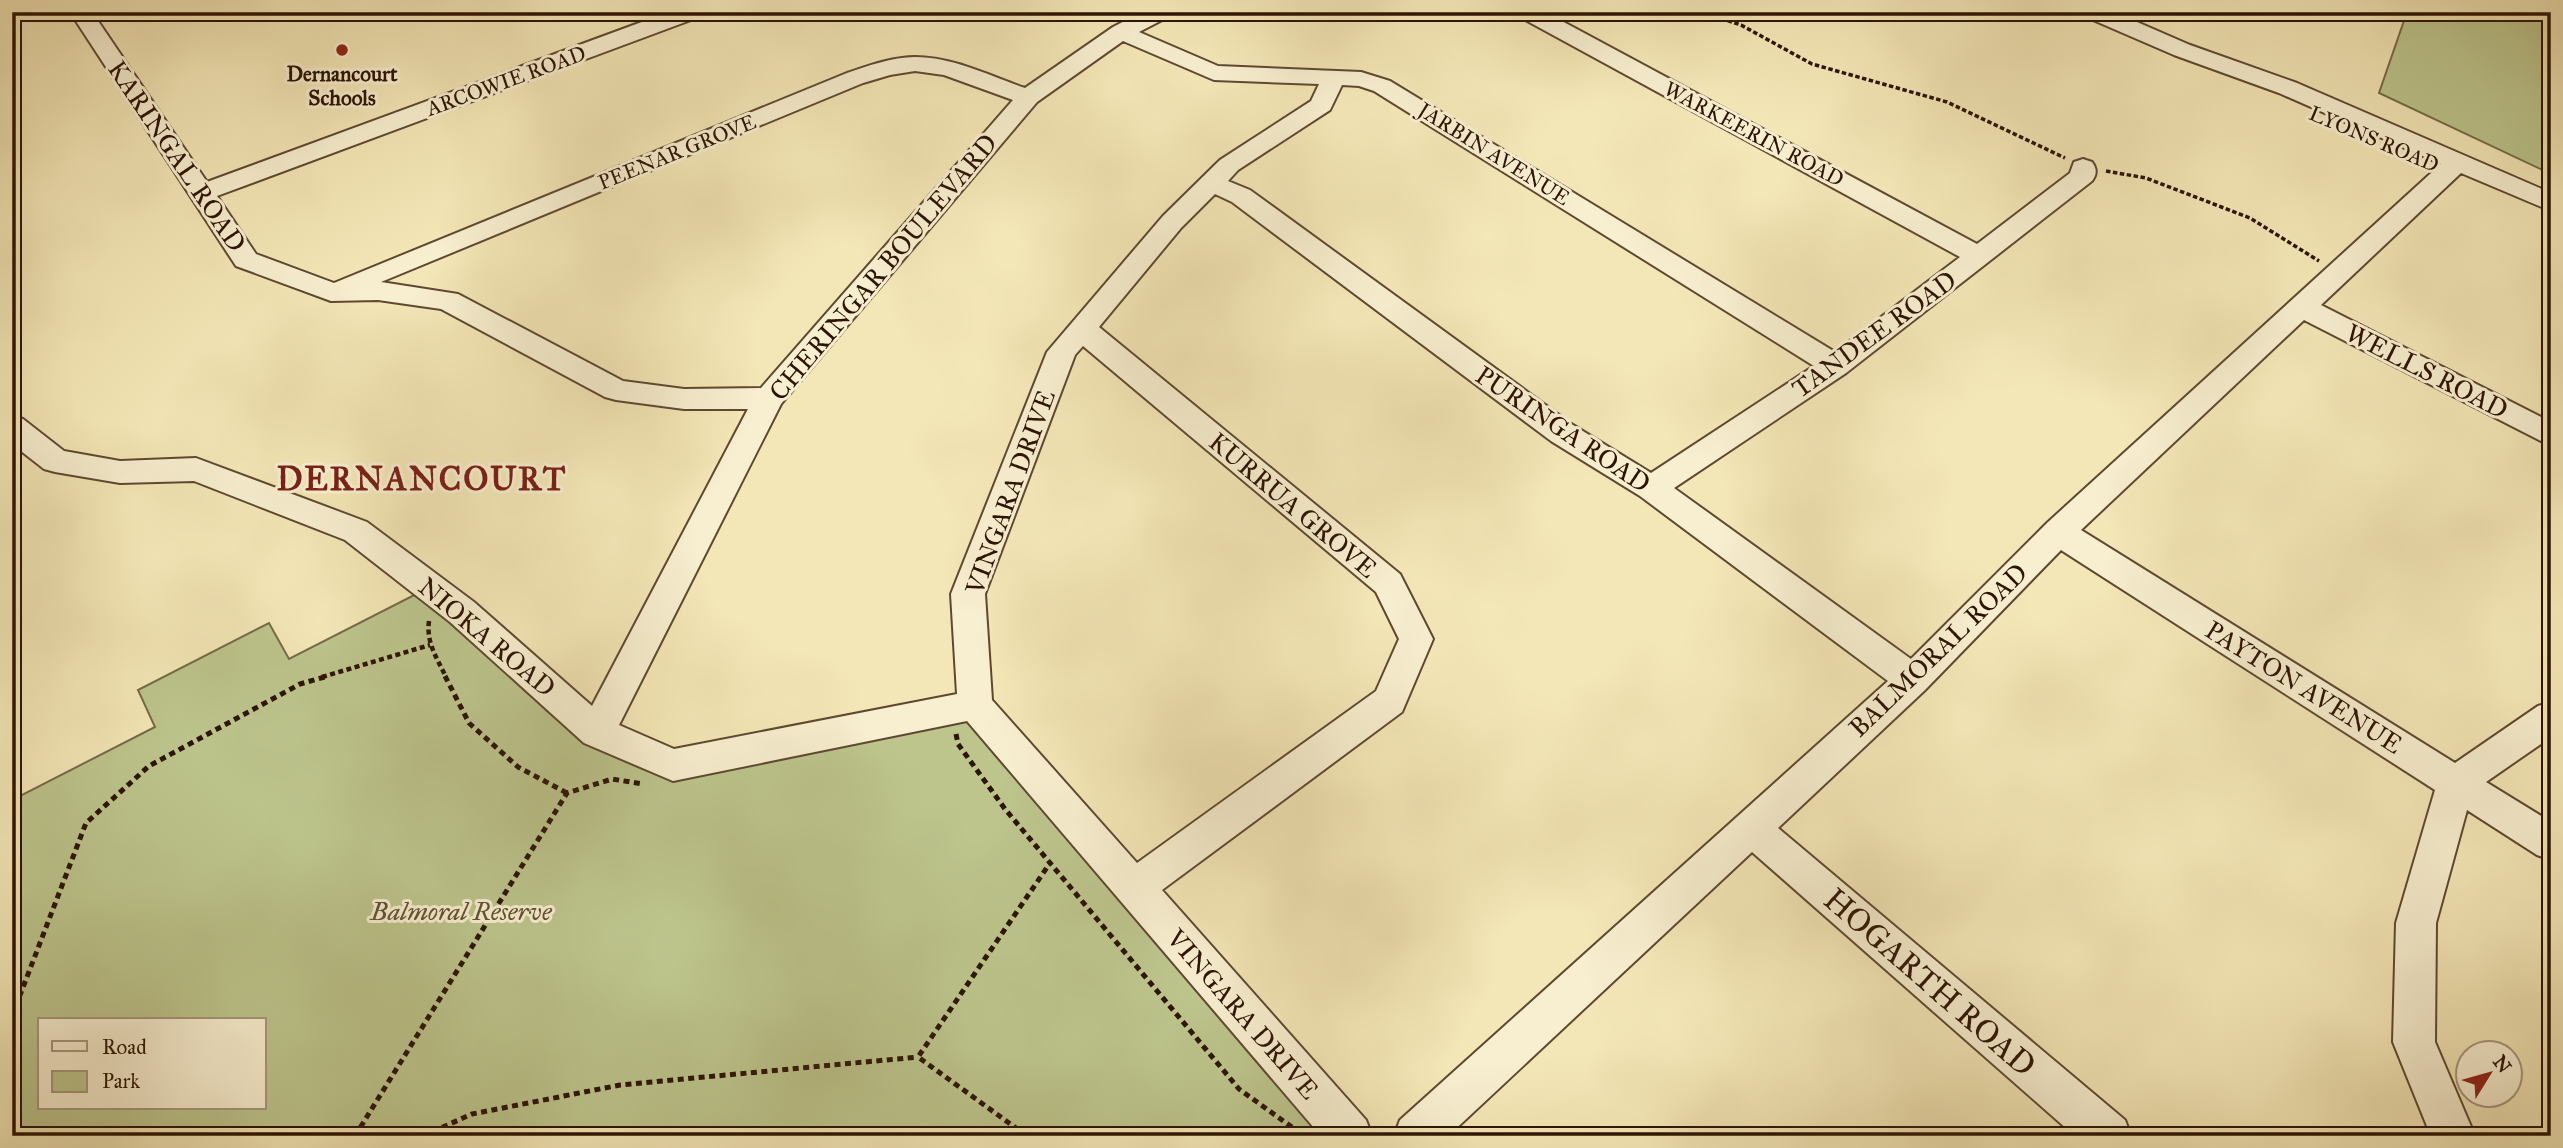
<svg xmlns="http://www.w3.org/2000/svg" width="2563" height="1148" font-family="'IM FELL Great Primer',serif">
<rect width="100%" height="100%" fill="#f4e7b7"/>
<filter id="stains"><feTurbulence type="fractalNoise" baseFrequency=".00286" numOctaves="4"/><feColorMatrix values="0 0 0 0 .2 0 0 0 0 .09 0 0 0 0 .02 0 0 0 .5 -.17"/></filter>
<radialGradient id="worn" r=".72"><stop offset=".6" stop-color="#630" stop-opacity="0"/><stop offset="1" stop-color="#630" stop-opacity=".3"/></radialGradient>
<g fill="#bdc58d" stroke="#746c48" stroke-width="2" fill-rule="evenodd">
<path d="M2407,12h144v162l-172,-81z"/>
<path d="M430,587l243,178 302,-60 375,431h-1338v-336l143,-73 -17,-37 131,-67 20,36zM40,1020h224v88h-224z"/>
</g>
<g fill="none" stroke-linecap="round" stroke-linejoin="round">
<g stroke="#5e4930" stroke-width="4">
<path id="minor" d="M70,12h22l115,170 462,-170h33l-3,5 -482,179 39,58 78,29 513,-210c21,-7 45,-16 68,-16 38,0 75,19 110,31l88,-61 29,-15h29l-3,5 -29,15 79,34 143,6 29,9 445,271 125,-95 -440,-240 -3,-5h28l432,232 93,-71 4,-11 9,-3 9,3c5,7 5,12 0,19l-246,192 -172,115 237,171 136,-136 394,-359 -162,-71 -105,-38 -88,-38 -3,-5h31l76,33 107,38 254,110v18l-90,-38 -140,132 230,117v24l-247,-126 -223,210 374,233 83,-57 13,-4v35l-65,45 65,40v38l-14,-5 -70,-45 -31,113 -1,119 40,94h-44l-38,-94 3,-119 39,-133 -374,-240 -136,140 -147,138 347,292 6,16h-56l-323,-284 -304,284h-54l6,-16 488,-439 -248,-185 -89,-55 -319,-239 -17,-8 -34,34 -82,99 301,247 33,65 -31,73 -240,178 204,230 6,16h-51l-354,-415 -294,60 -89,-38 -134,-121 -105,-82 -151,-59 -74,2 -65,-11 -11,-3 -32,-25v-28l11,3 41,32 56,10 76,-3 171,64 107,80 118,104 156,-297h-64l-68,-9 -11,-3 -164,-88 -63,-9 -47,1 -95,-35zM1123,41l91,39 105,4 -8,17 -91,59 -57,56 -116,136 -96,242 6,100 -283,55 -55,-24 162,-321 256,-302zM915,71l29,4 69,25 -252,288 -77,1 -61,-8 -165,-87 -77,-12 482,-199 27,-8zM1342,85l17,1 15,5 440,275 -163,107 -78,-48 -323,-235 -22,-9 10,-11 92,-60zM1083,346l293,246 23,47 -23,52 -239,172 -145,-163 -7,-106 90,-239z"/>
</g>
<g stroke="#2c1403" stroke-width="3.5" stroke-dasharray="4.5 2.5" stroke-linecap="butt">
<path d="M1701,12l40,13 71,39 135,38 118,56"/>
<path d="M2106,171l40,7 104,40 69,43"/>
</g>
<g stroke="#2c1403" stroke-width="4.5" stroke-dasharray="5 3.5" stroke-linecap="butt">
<path d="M429,621c-3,22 8,37 17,56"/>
<path d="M322,677l108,-32"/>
</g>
<g stroke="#2c1403" stroke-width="5" stroke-dasharray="6 4.5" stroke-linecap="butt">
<path d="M445,676l24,47 49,44 49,26"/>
<path d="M956,734l2,10 47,65 234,280 61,44"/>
<path d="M12,1016l74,-193 63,-57 151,-82 28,-8"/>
<path d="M355,1136l212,-343 45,-14 31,5"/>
<path d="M423,1136l49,-22 148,-29 298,-28"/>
<path d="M1027,1136l-109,-79 132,-194"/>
</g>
<use href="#minor" fill="#f8efd0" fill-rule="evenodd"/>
</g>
<circle fill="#8f2418" stroke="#f8efd0" stroke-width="2.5" cx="342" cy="50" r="7"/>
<g text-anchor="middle" stroke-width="6" stroke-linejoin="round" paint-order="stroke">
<g font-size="21" font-weight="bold" fill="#2c1403" stroke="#f8efd0">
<text x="342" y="81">Dernancourt<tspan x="342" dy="24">Schools</tspan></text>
</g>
<g font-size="21" fill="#2c1403" stroke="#f8efd0">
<text transform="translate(506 81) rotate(-20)" y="7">ARCOWIE ROAD</text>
<text transform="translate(1754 134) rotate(28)" y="7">WARKEERIN ROAD</text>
<text transform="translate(2374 139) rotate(23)" y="7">LYONS ROAD</text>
<text transform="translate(677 152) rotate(-22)" y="7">PEENAR GROVE</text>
<text transform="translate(1494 154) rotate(32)" y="7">JARBIN AVENUE</text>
</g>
<g font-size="26" fill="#2c1403" stroke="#f8efd0">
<text transform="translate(177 156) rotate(56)" y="9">KARINGAL ROAD</text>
<text transform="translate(883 267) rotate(-50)" y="9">CHERINGAR BOULEVARD</text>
<text transform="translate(1874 334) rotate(-36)" y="9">TANDEE ROAD</text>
<text transform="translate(2427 371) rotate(27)" y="9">WELLS ROAD</text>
<text transform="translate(1563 429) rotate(34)" y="9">PURINGA ROAD</text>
<text transform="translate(1010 492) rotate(-70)" y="9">VINGARA DRIVE</text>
<text transform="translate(1293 505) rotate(40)" y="9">KURRUA GROVE</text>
<text transform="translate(487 637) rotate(40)" y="9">NIOKA ROAD</text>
<text transform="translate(1938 650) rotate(-44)" y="9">BALMORAL ROAD</text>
<text transform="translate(2304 687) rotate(32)" y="9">PAYTON AVENUE</text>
<text transform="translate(1243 1014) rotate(49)" y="9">VINGARA DRIVE</text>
</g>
<g font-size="26" font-style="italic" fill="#5f5233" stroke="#f8efd0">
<text x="461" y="920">Balmoral Reserve</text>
</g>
<g font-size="32" fill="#2c1403" stroke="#f8efd0">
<text transform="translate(1930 982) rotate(41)" y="11">HOGARTH ROAD</text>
</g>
<g font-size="33" font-weight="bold" letter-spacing="2" fill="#7a1f14" stroke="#f8efd0">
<text x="422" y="490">DERNANCOURT</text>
</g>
</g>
<rect width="2563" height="1148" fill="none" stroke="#f4e7b7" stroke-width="42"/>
<rect x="14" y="14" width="2535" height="1120" fill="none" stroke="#2c1403" stroke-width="3.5"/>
<rect x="21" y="21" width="2521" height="1106" fill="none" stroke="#2c1403" stroke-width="2"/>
<rect x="38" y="1018" width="228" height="91" fill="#f8efd0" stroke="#a6977e" stroke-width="2"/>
<rect x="52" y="1041" width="35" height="10" fill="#f8efd0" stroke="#a6977e" stroke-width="2"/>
<text x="102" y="1054" font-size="21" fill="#2c1403">Road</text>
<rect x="52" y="1071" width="35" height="21" fill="#bdc58d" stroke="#a6977e" stroke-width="2"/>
<text x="102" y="1088" font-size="21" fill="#2c1403">Park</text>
<g transform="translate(2489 1074) rotate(53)"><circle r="33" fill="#f8efd0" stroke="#a6977e" stroke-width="2"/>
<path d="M0-5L12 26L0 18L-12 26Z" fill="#8f2418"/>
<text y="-10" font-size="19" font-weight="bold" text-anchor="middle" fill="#2c1403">N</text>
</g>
<rect width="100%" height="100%" filter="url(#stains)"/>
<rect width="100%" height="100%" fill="url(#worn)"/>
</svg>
